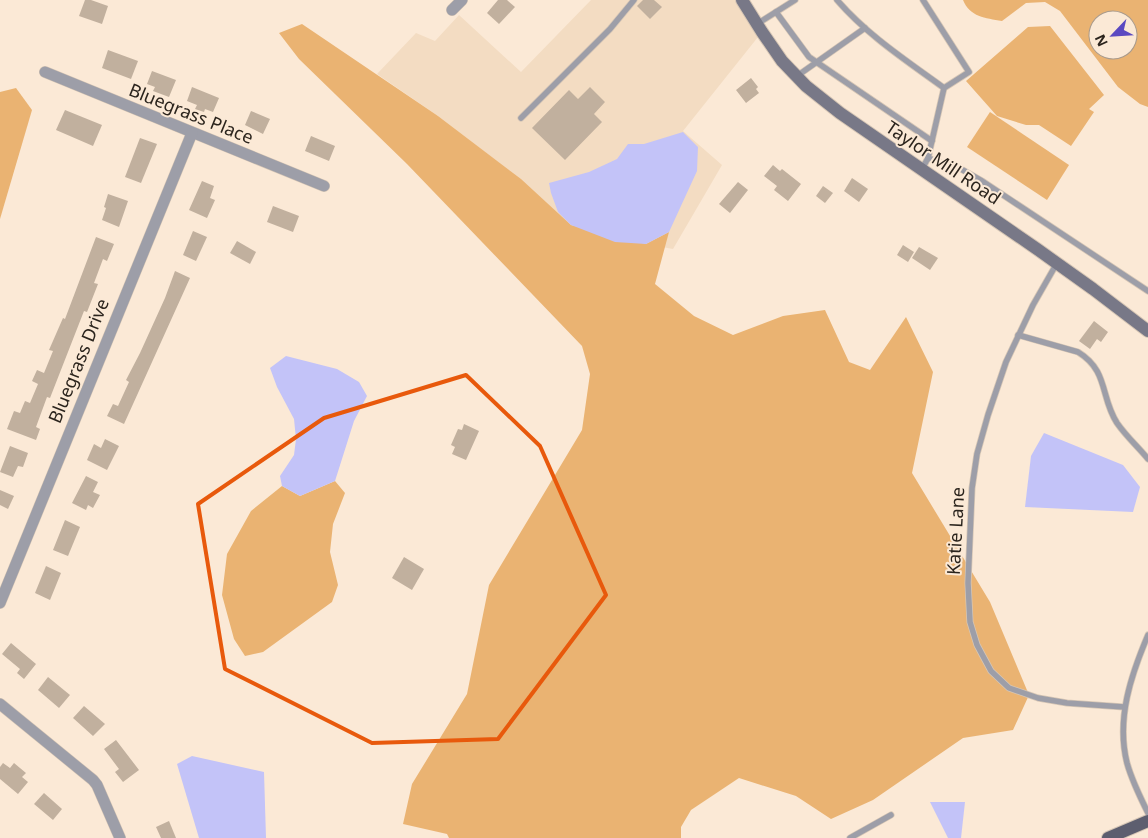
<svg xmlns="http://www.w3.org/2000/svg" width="1148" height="838" font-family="'Noto Sans',sans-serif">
<rect width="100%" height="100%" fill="#fbe9d6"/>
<path fill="#f3dcc2" d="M591,0h151l20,32 -79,99 39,34 -49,84 -27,-5 -31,-2 -44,-17 -51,-46 -82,-63 -61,-42 39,-41 19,8 24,-26 62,57z"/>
<g fill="#eab372" fill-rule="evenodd">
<path d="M963,0h185v107l-8,-3 -22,-17 -58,-76 -15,-9 -19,1 -24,18c-17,-3 -32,-4 -39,-21zM1098,20h30v30h-30z"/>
<path d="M302,24l136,92 83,63 50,46 75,19 23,-12 -14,52 39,32 39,19 50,-19 42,-6 24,52 21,8 36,-53 27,55 -21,101 78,129 39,93 -16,35 -50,8 -90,62 -42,19 -35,-23 -57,-18 -48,32 -10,17v11h-232l-2,-4 -44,-10 9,-40 55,-90 22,-109 93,-155 8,-56 -8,-28 -175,-182 -108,-105 -20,-26z"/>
<path d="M1050,26l54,69 -15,14 5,3 -23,34 -32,-21h-13l-29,-9 -31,-35 62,-54z"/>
<path d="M16,88l16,22 -32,109v-127z"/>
<path d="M990,112l79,53 -22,35 -80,-53z"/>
<path d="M335,481l10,12 -12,31 -3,28 8,33 -6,17 -69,50 -18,4 -11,-17 -12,-44 5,-41 24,-43 31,-25 18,10z"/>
</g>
<g fill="#c3c3f8">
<path d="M683,132l15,15 -1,24 -28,61 -23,12 -31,-2 -44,-17 -13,-13 -7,-19 -2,-10 40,-11 28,-13 11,-15h16z"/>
<path d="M286,356l51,13 22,13 8,14 -13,25 -19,60 -35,15 -18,-10 -2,-10 14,-21 2,-16 -2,-20 -17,-32 -7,-19z"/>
<path d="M1044,433l79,32 17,22 -7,25 -108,-5 6,-51z"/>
<path d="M192,756l72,16 2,66h-67l-22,-74z"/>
<path d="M930,802h35l-4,36h-13z"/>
</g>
<g fill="#c1b09e">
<path d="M85,0h6l17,6 -6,18 -23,-8z"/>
<path d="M498,0h9l8,7 -16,17 -12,-11z"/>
<path d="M643,0h11l8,7 -12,12 -13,-13z"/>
<path d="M108,50l30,11 -7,18 -29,-11z"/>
<path d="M152,71l24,9 -7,17 -16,-6 2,-4 -8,-3z"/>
<path d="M751,78l7,9 -2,2 3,4 -13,10 -10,-13z"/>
<path d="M192,87l27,11 -6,14 -8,-3 -1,3 -9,-3 2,-4 -10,-4z"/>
<path d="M590,87l15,15 -11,12 8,8 -37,38 -33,-32 37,-38 9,9z"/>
<path d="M65,110l37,15 -9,21 -37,-16z"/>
<path d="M251,111l19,8 -7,15 -18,-9z"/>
<path d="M311,136l24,10 -6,15 -24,-10z"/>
<path d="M140,138l17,6 -16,39 -16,-6z"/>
<path d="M773,165l7,6 2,-2 19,15 -13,17 -14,-11 3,-4 -13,-10z"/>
<path d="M852,178l16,11 -9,13 -15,-11z"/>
<path d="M202,181l12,5 -4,12 5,2 -8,18 -18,-8z"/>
<path d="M738,182l10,8 -18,23 -11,-9z"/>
<path d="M823,186l10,7 -8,10 -9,-7z"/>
<path d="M108,194l20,7 -9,26 -17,-7 4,-12 -2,-1z"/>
<path d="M273,206l26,10 -6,16 -26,-10z"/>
<path d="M193,231l14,6 -11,24 -13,-6z"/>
<path d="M96,237l18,7 -7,17 -4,-2 -9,24 4,1 -11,28 -3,-1 -34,87 -3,-1 -11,30 4,2 -4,11 -29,-11 7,-18 6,2 5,-12 5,2 8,-19 -6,-3 5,-11 7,3 9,-22 -4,-1 14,-32 2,1z"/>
<path d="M237,241l19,11 -6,12 -20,-11z"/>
<path d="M903,245l11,7 -6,10 -11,-7z"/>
<path d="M919,247l19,11 -8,12 -18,-12z"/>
<path d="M175,271l15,7 -66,146 -17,-8 6,-12 5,2 11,-24 -3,-2 14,-27 25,-55z"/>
<path d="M1094,321l14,11 -7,10 -4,-3 -7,10 -11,-8z"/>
<path d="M464,424l15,7 -13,29 -14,-6 3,-7 -4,-2 7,-16 4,1z"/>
<path d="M105,439l14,7 -12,24 -20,-10 7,-16 7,4z"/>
<path d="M10,446l18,7 -5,14 -5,-1 -5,11 -13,-5z"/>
<path d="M86,476l12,6 -5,10 7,3 -7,13 -5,-3 -2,5 -14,-7z"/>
<path d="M0,490l14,6 -6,13 -8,-4z"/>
<path d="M65,520l15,7 -12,29 -15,-6z"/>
<path d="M404,557l20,12 -12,21 -20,-12z"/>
<path d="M46,566l15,7 -11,27 -15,-7z"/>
<path d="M11,643l25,21 -12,15 -7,-6 3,-4 -18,-15z"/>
<path d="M48,677l22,18 -11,13 -21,-18z"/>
<path d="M84,706l21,18 -12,12 -20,-18z"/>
<path d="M116,740l23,30 -16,12 -8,-10 4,-3 -15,-20z"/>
<path d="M3,763l7,5 4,-5 12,10 -4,4 6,5 -10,12 -18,-15v-12z"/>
<path d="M44,793l18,16 -9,11 -19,-16z"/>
<path d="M169,821l7,17h-15l-5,-11z"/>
</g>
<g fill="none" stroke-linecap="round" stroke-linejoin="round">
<g stroke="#d6c6b5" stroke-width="7">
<g id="service">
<path d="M837,0c30,35 70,61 107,88"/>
<path d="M776,12l33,45 123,84"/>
<path d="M757,24l38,-24"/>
<path d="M797,76l68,-48"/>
<path d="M521,118l89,-89 24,-29"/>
<path d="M928,158l33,11 21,12 166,110"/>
<path d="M922,169l6,-11 16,-70 25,-16 -46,-72"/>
<path d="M1057,263l-24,42 -27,57 -18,53 -11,39 -5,34 -4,95 2,39 7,23 14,26 18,17 29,10 29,5 57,4"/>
<path d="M1018,335l60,17c31,19 22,45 39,71 9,13 21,24 31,36"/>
<path d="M1148,635c-17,40 -32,84 -21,128 5,18 13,34 21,50"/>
<path d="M850,838l41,-23"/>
</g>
</g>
<g stroke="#d6c6b5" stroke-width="12">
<g id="minor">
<path d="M452,10l10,-10"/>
<path d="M45,72l279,114"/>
<path d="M0,603l192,-470"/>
<path d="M0,704l93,76 4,5 23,53"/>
</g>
</g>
<g stroke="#d6c6b5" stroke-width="14">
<path id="secondary" d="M742,0l20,32 20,29 24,25 34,27 197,136 56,40 55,42"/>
</g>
<g stroke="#d6c6b5" stroke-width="14">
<path id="primary" d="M1108,838l40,-17"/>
</g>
<use href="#service" stroke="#9d9ea8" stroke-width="5.5"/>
<use href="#minor" stroke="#9d9ea8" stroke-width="11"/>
<use href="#secondary" stroke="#787887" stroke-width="12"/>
<use href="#primary" stroke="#5d5e6f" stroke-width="12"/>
</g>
<path fill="none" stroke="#e8590c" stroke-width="4" stroke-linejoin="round" d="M466,375l74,71 66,149 -108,144 -126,4 -147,-74 -27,-165 126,-86z"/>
<g text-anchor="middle" stroke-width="4" stroke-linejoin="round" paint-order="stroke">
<g font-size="18" fill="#2b241d" stroke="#fbe9d6">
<text transform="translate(191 114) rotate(22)" y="6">Bluegrass Place</text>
<text transform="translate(943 163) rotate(34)" y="6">Taylor Mill Road</text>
<text transform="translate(79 361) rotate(-68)" y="6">Bluegrass Drive</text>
<text transform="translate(956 531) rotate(-87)" y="6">Katie Lane</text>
</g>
</g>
<g transform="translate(1113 35) rotate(245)"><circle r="24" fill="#fbe9d6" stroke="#a89a8c"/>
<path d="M0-4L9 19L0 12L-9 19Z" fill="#5b49c1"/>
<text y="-8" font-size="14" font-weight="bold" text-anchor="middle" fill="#2b241d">N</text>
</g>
</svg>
